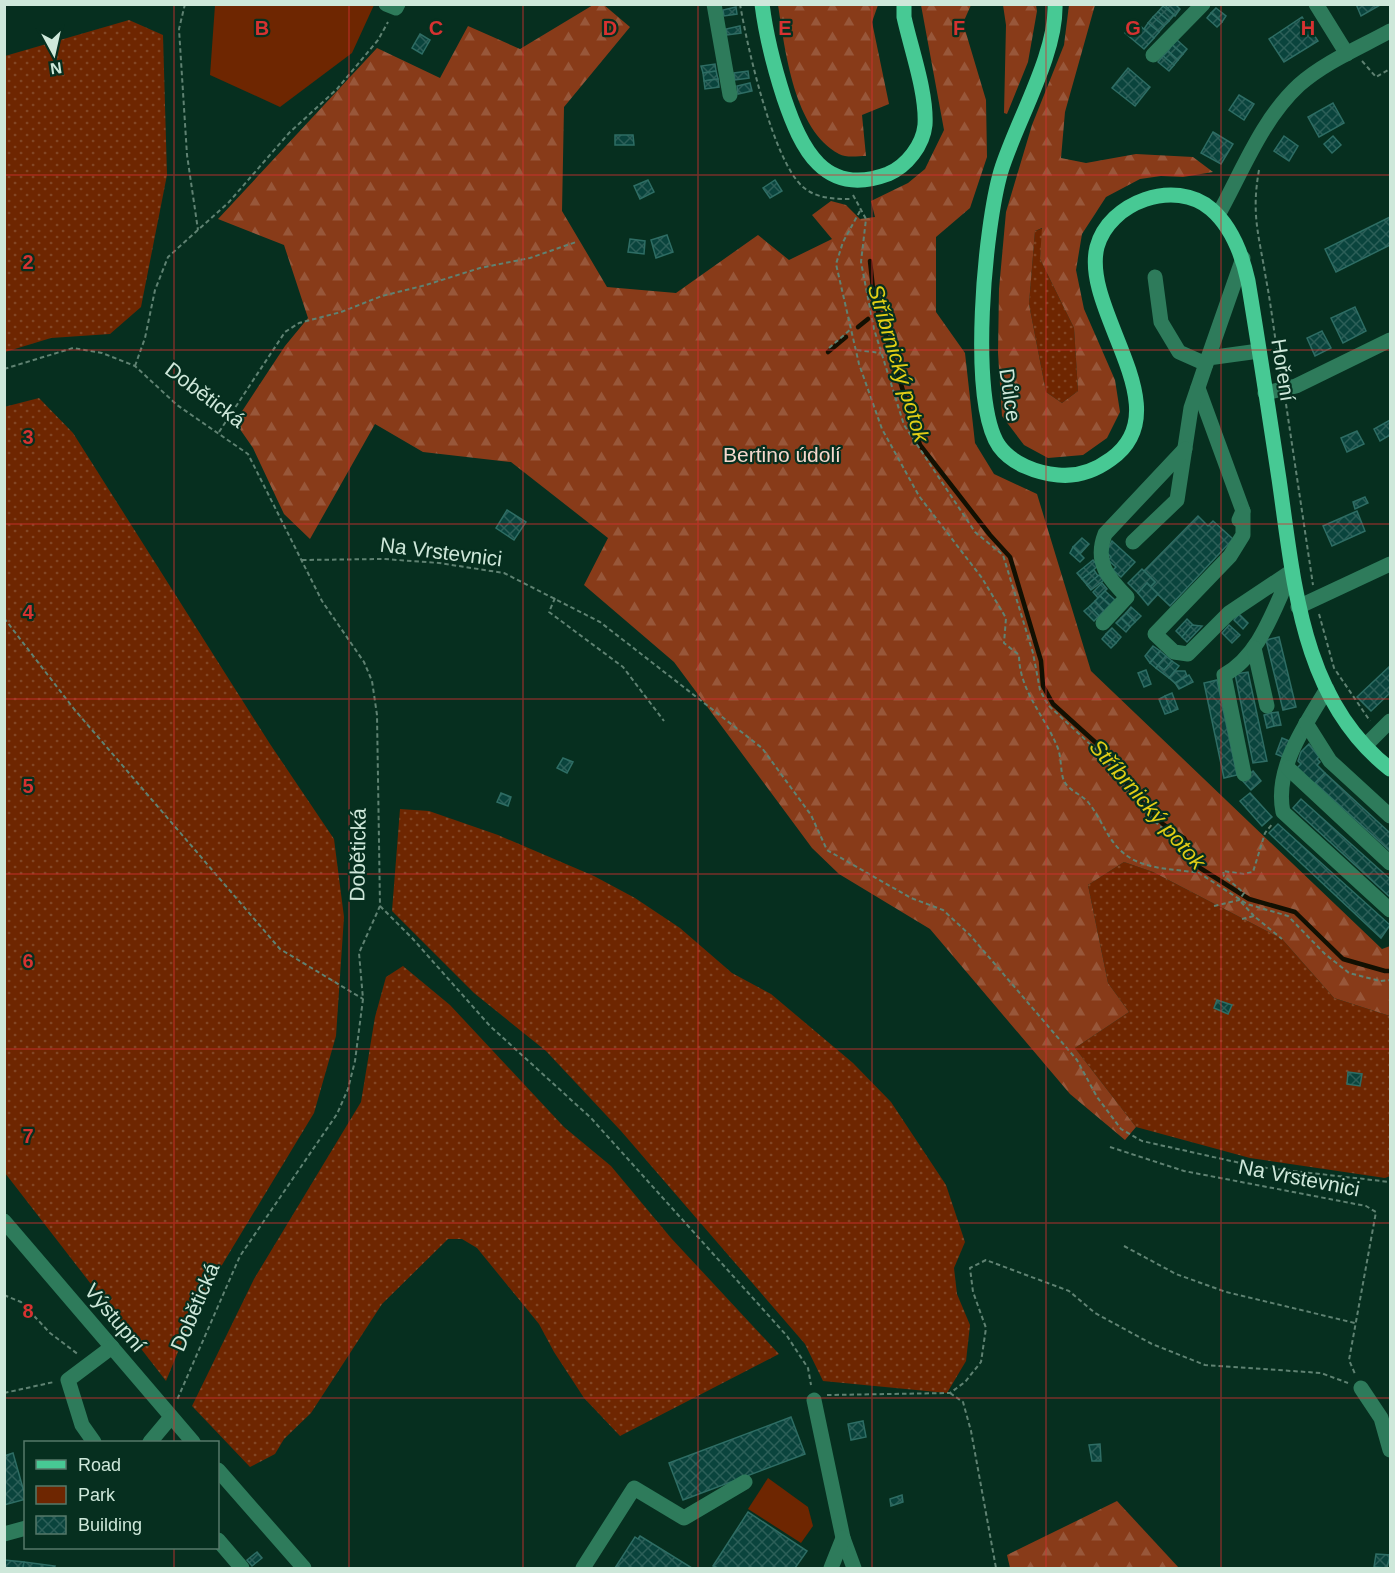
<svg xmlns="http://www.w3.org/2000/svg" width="1395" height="1573" font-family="Arial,sans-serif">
<defs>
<pattern id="green-dots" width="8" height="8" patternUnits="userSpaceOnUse" patternTransform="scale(1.5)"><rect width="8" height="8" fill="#6e2601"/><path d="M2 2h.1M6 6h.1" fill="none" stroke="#824625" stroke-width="1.8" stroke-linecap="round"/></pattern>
<pattern id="forest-firs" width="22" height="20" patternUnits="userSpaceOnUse" patternTransform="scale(1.5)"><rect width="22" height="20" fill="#883b19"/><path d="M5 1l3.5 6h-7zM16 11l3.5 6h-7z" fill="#98573a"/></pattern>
<pattern id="building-cross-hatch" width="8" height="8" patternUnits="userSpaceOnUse" patternTransform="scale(1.5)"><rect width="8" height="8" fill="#0a443d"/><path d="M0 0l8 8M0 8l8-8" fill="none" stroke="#2c5f58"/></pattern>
</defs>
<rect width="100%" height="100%" fill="#062f1f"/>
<g fill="url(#green-dots)">
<path d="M129,20l34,15 4,140 -26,132 -31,27 -59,4 -46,14v-296z"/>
<path d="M1043,228l-3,31 34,69 4,63 -16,12 -16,-11 -17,-88 6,-73z"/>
<path d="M39,398l34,35 197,311 64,95 10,78 -8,119 -22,77 -118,195 -30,73 -161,-208 -1,-766z"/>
<path d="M400,809l29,2 69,24 96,41 41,22 45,30 52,45 39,21 82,69 38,39 55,83 19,57 -11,26 3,26 13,31 -4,36 -19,32 -124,-12 -18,-37 -184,-213 -75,-80 -72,-58 -82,-82z"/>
<path d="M1124,862l29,10 129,67 52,59 56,18v160l-5,2 -135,-20 -114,-31 -61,-79 54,-36 -21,-29 -20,-98z"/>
<path d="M403,966l47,39 114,122 47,39 60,72 108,116 -159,82 -36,-38 -30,-46 -15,-28 -62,-76 -15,-9h-14l-66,65 -71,109 -27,26 -9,15 -25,13 -58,-61 62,-127 107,-177 14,-85 11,-40z"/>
</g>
<g fill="url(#forest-firs)" fill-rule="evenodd">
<path d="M593,5h11l26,22 -66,80 -2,104 45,76 69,6 82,-58 31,25 43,-21 -20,-24 19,-14 15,4 14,14 15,-2 -4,-16 37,-18 17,-14 19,-39 -23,-125h50l-8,18 23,77 1,57 -17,51 -34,29v75l29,41 10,90 19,31 43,20 54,177 291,278 8,-3v70l-56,-18 -52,-59 -129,-67 -29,-10 -36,23 20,98 21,29 -54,36 61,79 -11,13 -55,-46 -140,-165 -91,-55 -27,-26 -138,-186 -90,-77 24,-47 -97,-76 -88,-10 -48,-28 -65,115 -26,-25 -31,-66 -18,-26 50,-76 23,-28 -24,-73 -66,-26 159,-171 63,30 28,-52 52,23z"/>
<path d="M778,5h100l-6,17 17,82 -27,11 4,41c-8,0 -20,2 -27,-2 -45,-24 -54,-104 -61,-149z"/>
<path d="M1003,5h33l1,6 -9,51 -21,52 -3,-1 2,-88z"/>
<path d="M1069,5h26l-30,107 -4,46 25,5 50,-9 57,3 20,15 -30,5 -22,-1 -21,3 -34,18 -24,37 -6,36 8,39 31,71 5,32 -13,26 -24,17 -35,3 -24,-13 -22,-29 -4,-63 1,-64 7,-77 26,-87 32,-80zM1042,228l-2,31 34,69 4,63 -16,12 -16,-11 -17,-88 6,-73z"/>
<path d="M1117,1501l62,67h-169l-3,-13z"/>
</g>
<g fill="#6e2601">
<path d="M215,5v-1l159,1 -22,48 -72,54 -70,-32z"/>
<path d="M768,1478l40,29 5,19 -12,17 -53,-34z"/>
</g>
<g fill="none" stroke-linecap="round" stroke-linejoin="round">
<g stroke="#121002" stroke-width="4.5">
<path d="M870,261l4,37 46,147 70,90 20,22 31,104 2,25 10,18 52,47 31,46 27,27 21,14 16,30 49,31 46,13 48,47 42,12h5"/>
<path d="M858,327l10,-8"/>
<path d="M828,352l18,-15"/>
</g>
</g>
<g fill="url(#building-cross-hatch)" stroke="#2e6d64" stroke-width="1.5">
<path d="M1164,4h11l5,5 -5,7z"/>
<path d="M1356,4h26l-21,12z"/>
<path d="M1163,6l11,9 -5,6 -11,-9z"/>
<path d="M736,7l1,7 -13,2 -1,-6z"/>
<path d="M1216,8l10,8 -4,6 -11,-9z"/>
<path d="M1158,12l11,9 -5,5 -11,-9z"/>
<path d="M1211,13l11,9 -5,5 -10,-9z"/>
<path d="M1153,17l11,9 -5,6 -11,-9z"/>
<path d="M1302,17l16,24 -34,21 -15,-23z"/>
<path d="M1148,23l11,9 -5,6 -10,-9z"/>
<path d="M1133,24h5l16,14 -10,11 -19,-16z"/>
<path d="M740,26l1,7 -14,2 -1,-6z"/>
<path d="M420,34l10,6 -8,14 -10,-6z"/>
<path d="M1177,40l10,9 -4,5 -11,-9z"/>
<path d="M1172,45l11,9 -5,6 -10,-9z"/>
<path d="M1168,51l10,9 -4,5 -11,-9z"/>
<path d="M1163,56l11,9 -5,6 -11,-9z"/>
<path d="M715,64l1,7 -13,2 -2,-7z"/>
<path d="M1128,68l22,19 -15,19 -23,-18z"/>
<path d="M716,71l2,8 -14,2 -1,-8z"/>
<path d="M748,71l1,7 -14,2 -1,-7z"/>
<path d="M718,79l1,8 -14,2 -1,-8z"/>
<path d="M750,83l2,8 -14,3 -1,-8z"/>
<path d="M1239,95l15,9 -10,16 -15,-10z"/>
<path d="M1333,103l11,20 -25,14 -11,-20z"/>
<path d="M1213,132l20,12 -12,20 -20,-11z"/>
<path d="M615,135h18l1,10h-19z"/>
<path d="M1284,136l14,10 -9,15 -15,-10z"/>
<path d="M1333,136l8,9 -9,8 -8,-9z"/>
<path d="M648,180l6,12 -14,7 -6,-13z"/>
<path d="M775,180l7,11 -12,7 -7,-10z"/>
<path d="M1390,217v28l-54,27 -11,-23z"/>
<path d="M667,235l6,17 -17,6 -5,-18z"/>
<path d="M630,239l15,2 -1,13 -16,-2z"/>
<path d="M1355,307l11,24 -23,12 -12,-25z"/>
<path d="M1322,331l9,17 -16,8 -8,-18z"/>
<path d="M1390,420v15l-10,6 -6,-12z"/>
<path d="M1357,431l7,13 -17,8 -6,-14z"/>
<path d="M1365,497l3,6 -13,6 -2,-7z"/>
<path d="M507,510l19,12 -12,18 -18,-12z"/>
<path d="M1357,511l8,20 -33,15 -9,-20z"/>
<path d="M1198,516l10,10 5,-5 20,18 -63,67 -20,-19 5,-5 -11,-11z"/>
<path d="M1082,538l7,6 -9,10 -7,-7z"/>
<path d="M1112,541l23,21 -14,15 -8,-7 3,-3 -8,-7 3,-3 -5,-5z"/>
<path d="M1073,547l11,11 -4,4 -10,-9z"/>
<path d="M1093,560l5,6 -16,13 -5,-6z"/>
<path d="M1142,569l13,13 -5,5 -3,-4 -9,10 -10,-10z"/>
<path d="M1094,570l4,6 -11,9 -5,-6z"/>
<path d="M1099,575l5,5 -13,10 -4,-5z"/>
<path d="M1102,583l5,6 -9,9 -5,-6z"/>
<path d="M1147,583l11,11 -10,11 -10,-12z"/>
<path d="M1105,591l10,9 -5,5 -10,-9z"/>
<path d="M1100,596l10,9 -6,6 -9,-10z"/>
<path d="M1095,601l9,10 -5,5 -9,-10z"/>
<path d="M1090,606l9,10 -5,5 -10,-10z"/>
<path d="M1131,607l10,9 -6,6 -9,-9z"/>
<path d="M1126,613l9,9 -5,5 -9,-9z"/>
<path d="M1239,614l9,9 -5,6 -9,-9z"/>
<path d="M1121,618l9,9 -4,5 -10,-9z"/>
<path d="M1187,619l6,6 -11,12 -6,-6z"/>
<path d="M1192,625l10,1 -15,16 -5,-5z"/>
<path d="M1229,625l11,10 -8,8 -10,-10z"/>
<path d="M1112,628l9,9 -5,6 -10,-9z"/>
<path d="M1106,634l10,9 -5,5 -9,-9z"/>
<path d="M1279,637l17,70 -13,3 -17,-70z"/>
<path d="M1153,646l7,5 -10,12 -5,-7z"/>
<path d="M1160,651l6,5 -10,12 -6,-5z"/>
<path d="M1166,656l6,5 -8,9 -6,-5z"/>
<path d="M1172,661l7,5 -10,12 -13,-10 2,-3 6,5z"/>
<path d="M1390,666v27l-19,18 -14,-14z"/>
<path d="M1146,670l5,14 -7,3 -6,-14z"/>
<path d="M1175,671h10l2,5 -12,7 -6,-5z"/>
<path d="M1248,672l19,89 -14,2 -18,-89z"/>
<path d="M1189,675l4,7 -14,7 -4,-6z"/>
<path d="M1217,680l20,95 -13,3 -20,-95z"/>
<path d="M1172,693l6,16 -7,3 -6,-16z"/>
<path d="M1165,696l6,16 -6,2 -6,-15z"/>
<path d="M1278,712l3,13 -7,1 -3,-13z"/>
<path d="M1271,713l3,13 -7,2 -3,-13z"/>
<path d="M1282,738l12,5 -6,16 -12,-5z"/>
<path d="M1309,744l10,13 -2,2 3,3 -3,3 8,8 -14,15 -14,-20 4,-4 -3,-3 3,-9z"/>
<path d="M563,758l10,4 -6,11 -10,-5z"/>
<path d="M1253,771l8,10 -10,9 -9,-10z"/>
<path d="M1325,773l65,60v18l-75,-68z"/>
<path d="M501,793l10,4 -3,9 -11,-4z"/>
<path d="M1250,793l22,24 -10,9 -22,-25z"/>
<path d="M1301,799l89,80v18l-97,-89z"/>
<path d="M1278,824l112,101 -9,13 -112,-105z"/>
<path d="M1217,1000l15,5 -4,9 -14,-6z"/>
<path d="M1348,1072l14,2 -2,12 -13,-2z"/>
<path d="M791,1417l14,37 -122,46 -14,-37z"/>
<path d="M863,1421l3,16 -15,3 -3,-16z"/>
<path d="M1100,1444l1,17h-9l-3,-16z"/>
<path d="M13,1453l13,46 -22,6v-49z"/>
<path d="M902,1495l1,7 -12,4 -1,-7z"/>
<path d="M748,1512l59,39 -12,17h-77l-5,-2z"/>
<path d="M640,1536l52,32h-77l20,-31 3,2z"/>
<path d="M257,1552l5,6 -10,8 -5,-6z"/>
<path d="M1376,1554l14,1 -3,13 -13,-1z"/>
<path d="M4,1560l20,2 -1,6h-19z"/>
<path d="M24,1562l31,4 -1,2h-31z"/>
</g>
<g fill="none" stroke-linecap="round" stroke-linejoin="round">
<g stroke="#5f8272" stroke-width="2" stroke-dasharray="4.5 3" stroke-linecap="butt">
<path d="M185,4l-6,25 8,126 11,75"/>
<path d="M740,4c7,42 33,157 63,183 14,12 32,12 49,12"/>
<path d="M1362,61l14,16 14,-8"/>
<path d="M1259,170c-8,45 0,65 7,109 6,31 9,63 15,95"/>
<path d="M853,195l13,24 -5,43 13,67 30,96 71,107 28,23 30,98 7,37 8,15 58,54 12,22 34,38 27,24 20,30 48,31 41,12 37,38 24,19 31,8 10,-1"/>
<path d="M860,211l-17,31 -7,22 23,100 23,65 37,67 63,82 24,40 -2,25 15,12c0,35 25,60 38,91 5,11 3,26 7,35 5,10 17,13 24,21 16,20 20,43 44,57 20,11 45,10 67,14"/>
<path d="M829,348l22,-19"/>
<path d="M857,350l24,3"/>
<path d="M135,366l10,-28 10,-48 13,-33 61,-55 60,-69 48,-44 41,-49 10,-18"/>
<path d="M4,369l69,-21 29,5 33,13 42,39 71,49 74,147 42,61 8,19 5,34 3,191 -21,47 4,46 -8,62 -7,28 -11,25 -97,142 -63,144"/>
<path d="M1286,404l27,181"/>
<path d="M219,432l66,-100 14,-9 42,-11 41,-16 44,-11 54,-17 50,-10 46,-16"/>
<path d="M302,560l82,-1 55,4 65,10 96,49 162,126 49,67 16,35 84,48 32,12 27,25 107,125 20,37 24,32 21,12 116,26 132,15"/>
<path d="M555,598l-6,14 74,55 41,54"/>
<path d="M1319,614l15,54 36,53"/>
<path d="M4,618l70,91 206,240 83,50"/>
<path d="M1241,902l13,14"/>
<path d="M380,906l33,33 77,87 101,92 196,218 21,32 3,17"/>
<path d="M1214,906l25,-6 5,-7 -20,-17 -1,-5 21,3 9,-2 12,-39 8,-10"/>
<path d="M1242,919l12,-3 28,23"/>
<path d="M1110,1147l74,24 182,35 10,6 -27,148 6,14"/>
<path d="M1124,1246l52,28 50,18 129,31"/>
<path d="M4,1295l17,7 29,31 29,22"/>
<path d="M4,1393l50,-11"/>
<path d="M950,1393l13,9 8,29 25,137"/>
<path d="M827,1395l123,-2 15,-11 16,-20 5,-34 -13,-36 -3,-24 16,-8 83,31 26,22 57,31 53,21 116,8 27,10"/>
</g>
<g stroke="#2e7b5b" stroke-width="15">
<path d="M386,4l10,4 2,-4"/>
<path d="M714,4l16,91"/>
<path d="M1316,4l31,50"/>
<path d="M1153,55l50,-51"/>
<path d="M1218,215c24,-43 44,-96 81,-130 26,-23 60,-37 91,-54"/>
<path d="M1155,277l6,45 18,30 27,12"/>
<path d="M1208,358l35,-100"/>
<path d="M1198,388l45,123 -4,9"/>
<path d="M1265,393l31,-7 94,-46"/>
<path d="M1243,511v24l-13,21 -75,78 19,18 14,2 41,-41 63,-42c-18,36 -31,84 -68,104l20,99"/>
<path d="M1133,542l44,-42 14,-92 17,-50 51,-7"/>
<path d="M1298,607l92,-43"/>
<path d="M1103,623l24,-26c-19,-19 -33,-35 -22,-63l80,-85"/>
<path d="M1254,648l13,58"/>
<path d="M1327,689c-22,36 -53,80 -44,123l107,98"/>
<path d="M1306,723l24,38 60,55"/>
<path d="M1366,745l24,-24"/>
<path d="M1288,768l102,95"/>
<path d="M4,1221l189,221"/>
<path d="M1361,1388l20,30 9,32"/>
<path d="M814,1400l29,138 11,30"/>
<path d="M94,1442l-12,-17 -14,-45 44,-33"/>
<path d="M150,1442l21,-25"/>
<path d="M218,1470l86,98"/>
<path d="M4,1534l22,-6"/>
<path d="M218,1540l24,28"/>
<path d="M583,1568l51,-80 50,30 61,-36"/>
<path d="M831,1568l12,-30"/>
</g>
<g stroke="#47c994" stroke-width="15">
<path d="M762,4c4,32 12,63 22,94 17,50 40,100 104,76 19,-8 35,-29 37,-49 2,-32 -14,-76 -21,-108v-13"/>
<path d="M1055,4c2,50 -39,118 -54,167 -16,54 -33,229 -2,275 13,18 38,27 59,29 19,2 38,-5 53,-16 71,-50 -30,-148 -14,-212 12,-45 78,-69 114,-38 21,18 31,45 37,72 11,66 21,132 31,198 15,103 22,221 111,290"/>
</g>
</g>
<path fill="none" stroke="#d63231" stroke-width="1.5" stroke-opacity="0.55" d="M174,4v1438M349,4v1564M523,4v1564M698,4v1564M872,4v1564M1046,4v1564M1221,4v1564M4,175h1386M4,350h1386M4,524h1386M4,699h1386M4,874h1386M4,1049h1386M4,1223h1386M4,1398h1386M174,1548v20"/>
<g text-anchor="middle" stroke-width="4.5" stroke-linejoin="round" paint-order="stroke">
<g font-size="21" fill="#cee8da" stroke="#062f1f">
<text transform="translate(1283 370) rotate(81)" y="7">Hoření</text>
<text transform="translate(205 395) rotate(37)" y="7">Dobětická</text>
<text transform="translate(1010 395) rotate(82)" y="7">Důlce</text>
<text transform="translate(441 552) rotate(7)" y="7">Na Vrstevnici</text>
<text transform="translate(358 855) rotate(-89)" y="7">Dobětická</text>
<text transform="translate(1299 1178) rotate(11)" y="7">Na Vrstevnici</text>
<text transform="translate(195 1307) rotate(-67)" y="7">Dobětická</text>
<text transform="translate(115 1318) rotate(50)" y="7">Výstupní</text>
</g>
<g font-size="21" fill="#f4d8cd" stroke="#062f1f">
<text x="782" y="462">Bertino údolí</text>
</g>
<g font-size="22" font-style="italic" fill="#e1ce15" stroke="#062f1f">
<text transform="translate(899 363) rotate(73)" y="8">Stříbrnický potok</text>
<text transform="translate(1148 804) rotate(49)" y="8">Stříbrnický potok</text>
</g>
</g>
<g font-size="20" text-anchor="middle" font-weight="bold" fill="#d63231" stroke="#062f1f" stroke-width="4.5" stroke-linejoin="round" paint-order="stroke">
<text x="262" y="35">B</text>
<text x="436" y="35">C</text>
<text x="610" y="35">D</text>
<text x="785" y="35">E</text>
<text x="959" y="35">F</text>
<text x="1133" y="35">G</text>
<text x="1308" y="35">H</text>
<text x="28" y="269">2</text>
<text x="28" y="444">3</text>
<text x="28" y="619">4</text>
<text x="28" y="793">5</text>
<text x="28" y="968">6</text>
<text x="28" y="1143">7</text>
<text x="28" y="1318">8</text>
</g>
<rect width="1395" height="1573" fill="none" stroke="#cee8da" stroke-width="12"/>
<rect x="24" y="1441" width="195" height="108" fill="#062f1f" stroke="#56796a" stroke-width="1.5"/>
<rect x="36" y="1460" width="30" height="9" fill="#47c994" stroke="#56796a" stroke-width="1.5"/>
<text x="78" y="1471" font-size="18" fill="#cee8da">Road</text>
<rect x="36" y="1486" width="30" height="18" fill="#6e2601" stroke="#56796a" stroke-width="1.5"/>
<text x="78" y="1501" font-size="18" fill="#cee8da">Park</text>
<rect x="36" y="1516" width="30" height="18" fill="url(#building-cross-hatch)" stroke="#56796a" stroke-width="1.5"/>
<text x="78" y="1531" font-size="18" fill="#cee8da">Building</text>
<g transform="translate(54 54) rotate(172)" stroke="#062f1f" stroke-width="4.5" paint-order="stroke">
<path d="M0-4.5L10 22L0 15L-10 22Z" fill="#cee8da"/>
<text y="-9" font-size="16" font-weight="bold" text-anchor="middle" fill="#cee8da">N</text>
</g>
</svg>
